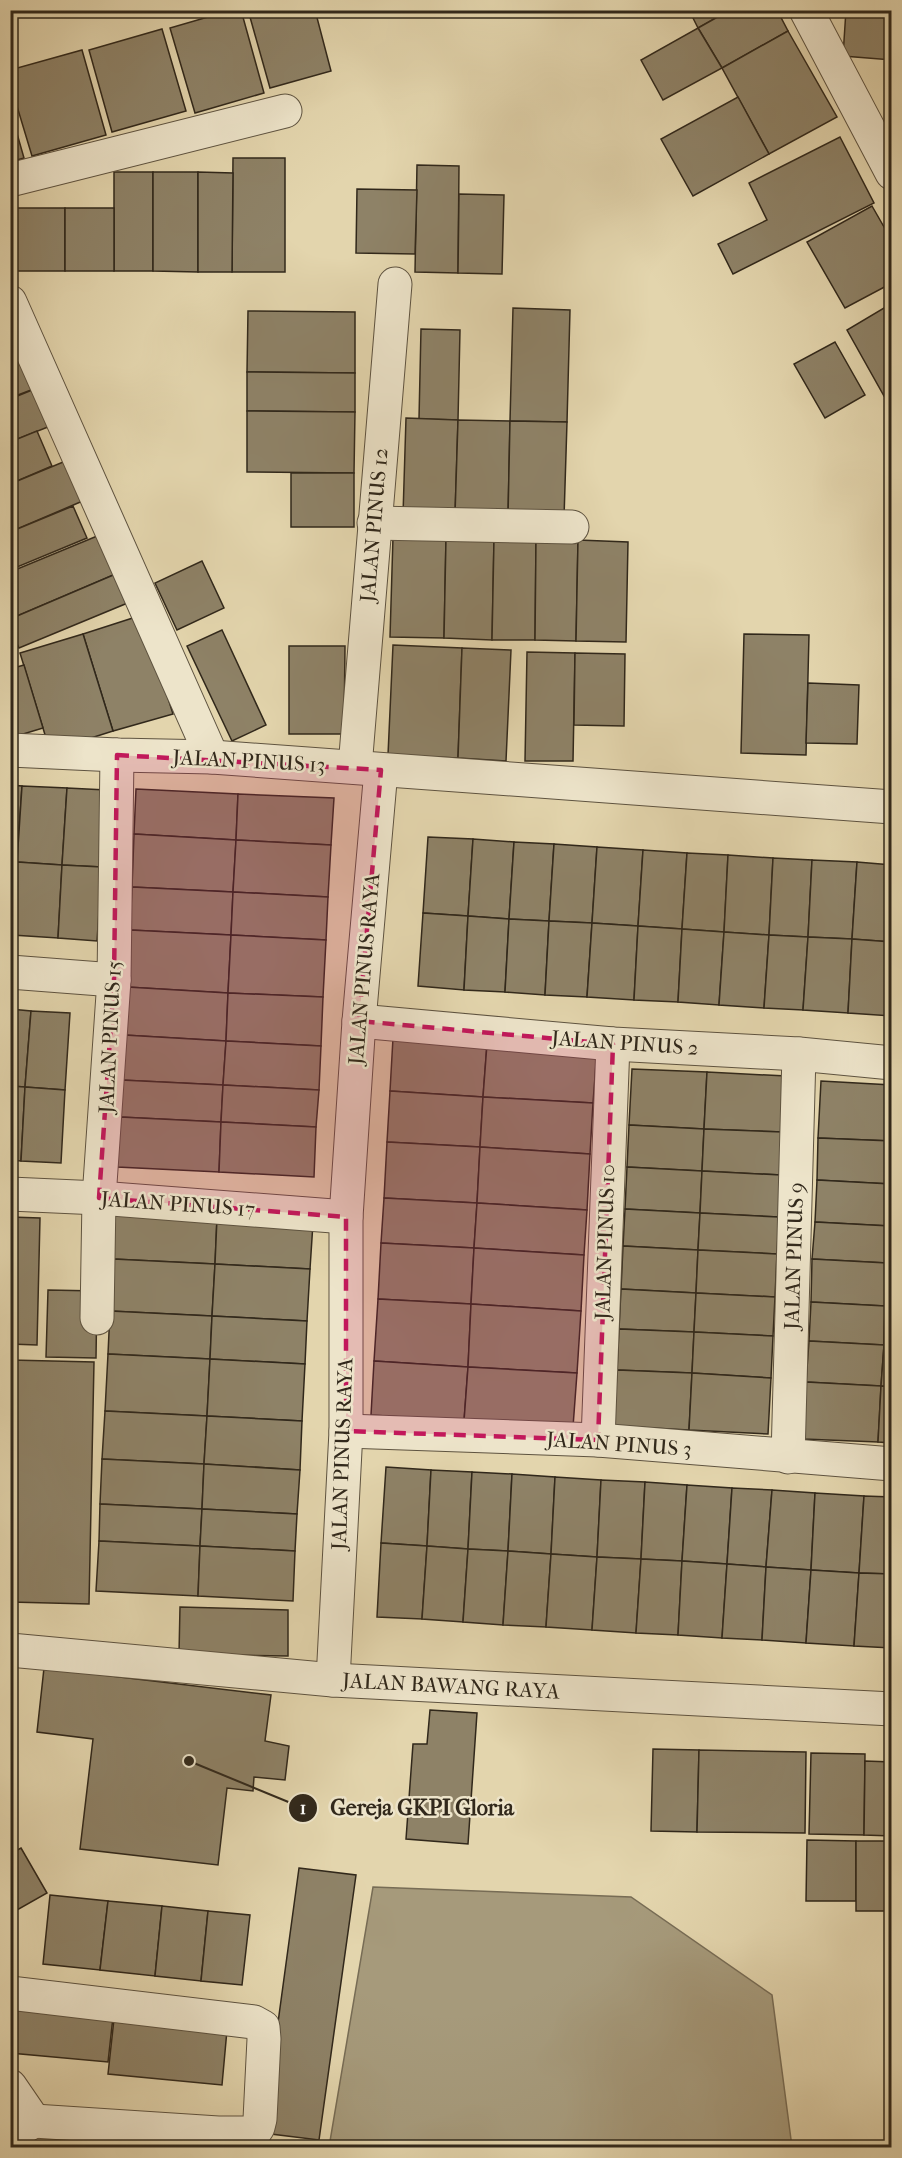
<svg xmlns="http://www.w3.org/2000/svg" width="902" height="2158" font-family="'IM FELL French Canon',serif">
<rect width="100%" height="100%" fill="#e3d5ad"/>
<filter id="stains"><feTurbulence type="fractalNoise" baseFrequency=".00333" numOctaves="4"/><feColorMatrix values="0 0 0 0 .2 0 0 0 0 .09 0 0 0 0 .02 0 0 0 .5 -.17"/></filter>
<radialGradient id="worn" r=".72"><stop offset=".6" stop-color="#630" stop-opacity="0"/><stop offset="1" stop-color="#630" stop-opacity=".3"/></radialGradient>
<path fill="#a69a7b" stroke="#776c55" stroke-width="1.5" d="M373,1887l258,10 141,98 20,152h-463z"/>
<g fill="#8e8267" stroke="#31281b" stroke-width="1.5">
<path d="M232,10h9l23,83 -69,20 -25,-85z"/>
<path d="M248,10h67l16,61 -61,17z"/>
<path d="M689,10h41l-32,18z"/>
<path d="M730,10h47l11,21 -66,37 -24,-40z"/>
<path d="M846,10h46v50l-49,-4z"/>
<path d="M698,28l24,40 -59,32 -22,-40z"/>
<path d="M162,29l24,82 -74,21 -23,-82z"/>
<path d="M788,31l49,86 -68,37 -47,-86z"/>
<path d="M82,50l24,85 -74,21 -22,-73v-13z"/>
<path d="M738,97l31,57 -76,42 -32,-57z"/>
<path d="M10,109l14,49 -14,4z"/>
<path d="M840,137l34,66 -141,71 -15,-30 49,-24 -18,-37z"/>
<path d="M233,158h52v114h-53z"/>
<path d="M417,165l42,1 -1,107 -43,-1z"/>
<rect x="114" y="172" width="39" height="99"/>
<path d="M153,172h45v100l-45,-1z"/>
<path d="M198,172l35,1 -1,99h-34z"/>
<path d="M357,189l60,1 -2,64 -59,-1z"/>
<path d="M459,194l45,1 -2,79 -44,-1z"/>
<path d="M872,206l20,35v42l-47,25 -38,-66z"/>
<rect x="14" y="208" width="51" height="63"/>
<rect x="65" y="208" width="49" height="63"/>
<path d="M889,305l3,5v82l-8,4 -37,-66z"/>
<path d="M513,308l57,2 -3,112 -57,-1z"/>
<path d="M248,311l107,1v61l-108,-1z"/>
<path d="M421,329l39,1 -2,90 -39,-1z"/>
<path d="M835,342l30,53 -40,23 -31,-54z"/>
<path d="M21,345l18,42 -29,11v-49z"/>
<path d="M247,372l108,1v39l-108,-1z"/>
<path d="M42,386l16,37 -48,19v-43z"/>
<path d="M247,411l108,1 -1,61 -107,-1z"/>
<path d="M406,418l52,2 -3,95h-52z"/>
<path d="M458,420l52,1 -2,96 -53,-2z"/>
<path d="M510,421l57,1 -3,96 -56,-1z"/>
<path d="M37,431l15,35 -42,18v-42z"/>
<path d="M68,460l17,40 -75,32v-48z"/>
<rect x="291" y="473" width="63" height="54"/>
<path d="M73,506l14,32 -77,32v-38z"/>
<path d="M102,534l16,39 -108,46v-47z"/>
<path d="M393,537l53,1 -2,100 -54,-1z"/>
<path d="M446,538l48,1 -2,101 -48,-2z"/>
<path d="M494,539h42l-1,101h-43z"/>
<path d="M536,539l42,1 -2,101 -41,-1z"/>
<path d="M578,540l50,2 -2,100 -50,-1z"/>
<path d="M202,561l22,47 -47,22 -22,-47z"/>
<path d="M118,573l12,29 -111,46 -9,-20v-9z"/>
<path d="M142,615l31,99 -60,17 -30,-97z"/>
<path d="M222,630l44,95 -34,16 -45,-95z"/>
<path d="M83,634l30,97 -63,20 -30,-98z"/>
<path d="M744,634l65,1 -3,120 -65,-2z"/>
<path d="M393,645l69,3 -4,110 -70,-3z"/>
<path d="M289,646h56l-1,88h-55z"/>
<path d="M462,648l49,2 -5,111 -48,-3z"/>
<path d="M527,652l48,1 -2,108h-48z"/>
<path d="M575,653l50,1 -1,72 -50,-1z"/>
<path d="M24,665l19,63 -33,10v-69z"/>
<path d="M808,683l51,2 -2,59 -51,-1z"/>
<path d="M10,785l12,1 -5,76h-7z"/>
<path d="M22,786l45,2 -5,77 -45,-3z"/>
<path d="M67,788l39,2 -4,77 -40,-2z"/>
<path d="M136,789l102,5 -2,46 -102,-6z"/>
<path d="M238,794l96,4 -3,47 -95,-5z"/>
<path d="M134,834l102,6 -3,52 -101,-5z"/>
<path d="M428,837l45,2 -5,77 -45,-3z"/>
<path d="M473,839l41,3 -5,77 -41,-3z"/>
<path d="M236,840l95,5 -3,52 -95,-5z"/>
<path d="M514,842l40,2 -5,77 -40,-2z"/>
<path d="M554,844l43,3 -5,76 -43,-2z"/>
<path d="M597,847l46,3 -5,76 -46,-3z"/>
<path d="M643,850l44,3 -5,76 -44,-3z"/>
<path d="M687,853l41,2 -4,77 -42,-3z"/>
<path d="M728,855l45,3 -4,77 -45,-3z"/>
<path d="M773,858l39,2 -4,77 -39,-2z"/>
<path d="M812,860l45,2 -5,77 -44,-2z"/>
<path d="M10,862h7l-5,73h-2z"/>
<path d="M17,862l45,3 -4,73 -46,-3z"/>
<path d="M857,862l35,3v77l-40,-3z"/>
<path d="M62,865l40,2 -5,74 -39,-3z"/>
<path d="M132,887l101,5 -2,43 -101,-5z"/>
<path d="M233,892l95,5 -2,43 -95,-5z"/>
<path d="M423,913l45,3 -4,74 -46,-4z"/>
<path d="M468,916l41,3 -4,73 -41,-2z"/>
<path d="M509,919l40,2 -4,74 -40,-3z"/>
<path d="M549,921l43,2 -5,74 -42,-2z"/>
<path d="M592,923l46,3 -4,74 -47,-3z"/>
<path d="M638,926l44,3 -4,73 -44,-2z"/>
<path d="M682,929l42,3 -5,73 -41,-3z"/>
<path d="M130,930l101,5 -3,58 -101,-6z"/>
<path d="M724,932l45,3 -5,73 -45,-3z"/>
<path d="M231,935l95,5 -3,57 -95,-4z"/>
<path d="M769,935l39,2 -5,73 -39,-2z"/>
<path d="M808,937l44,2 -4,74 -45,-3z"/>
<path d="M852,939l40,3v74l-44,-3z"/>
<path d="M127,987l101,6 -2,48 -102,-6z"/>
<path d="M228,993l95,4 -2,49 -95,-5z"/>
<path d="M10,1009l21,2 -6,76 -15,-1z"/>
<path d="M31,1011l39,2 -5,77 -40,-3z"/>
<path d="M124,1035l102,6 -3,44 -102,-5z"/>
<path d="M393,1038l94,6 -4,53 -93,-6z"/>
<path d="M226,1041l95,5 -2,44 -96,-5z"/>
<path d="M487,1044l110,6 -4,53 -110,-6z"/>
<path d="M632,1069l75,3 -3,57 -75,-4z"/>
<path d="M707,1072l79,4 -3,56 -79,-3z"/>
<path d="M121,1080l102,5 -2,37 -101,-5z"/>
<path d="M821,1081l71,4v56l-74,-3z"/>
<path d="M223,1085l96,5 -3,37 -95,-5z"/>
<path d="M10,1086l15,1 -4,74 -11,-1z"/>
<path d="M25,1087l40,3 -4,73 -40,-2z"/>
<path d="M390,1091l93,6 -3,50 -93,-5z"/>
<path d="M483,1097l110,6 -3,51 -110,-7z"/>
<path d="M120,1117l101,5 -2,50 -102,-5z"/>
<path d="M221,1122l95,5 -2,50 -95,-5z"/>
<path d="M629,1125l75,4 -2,42 -75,-4z"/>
<path d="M704,1129l79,3 -2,43 -79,-4z"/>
<path d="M818,1138l74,3 -1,43 -74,-4z"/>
<path d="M387,1142l93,5 -3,56 -93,-5z"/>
<path d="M480,1147l110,7 -3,56 -110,-7z"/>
<path d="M627,1167l75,4 -2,42 -75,-4z"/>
<path d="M702,1171l79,4 -2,42 -79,-4z"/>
<path d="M817,1180l74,4 -1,42 -75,-4z"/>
<path d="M384,1198l93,5 -3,45 -93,-5z"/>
<path d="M477,1203l110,7 -3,45 -110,-7z"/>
<path d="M625,1209l75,4 -2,37 -75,-4z"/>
<path d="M115,1212l102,6 -2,46 -102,-5z"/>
<path d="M700,1213l79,4 -2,37 -79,-4z"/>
<path d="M10,1217l30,1 -3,127 -27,-1z"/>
<path d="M217,1218l96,5 -3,46 -95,-5z"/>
<path d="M815,1222l75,4 -3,37 -75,-4z"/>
<path d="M890,1226h2v37h-5z"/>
<path d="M381,1243l93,5 -3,56 -93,-5z"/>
<path d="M623,1246l75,4 -2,43 -75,-4z"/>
<path d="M474,1248l110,7 -3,56 -110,-7z"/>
<path d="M698,1250l79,4 -2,43 -79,-4z"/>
<path d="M113,1259l102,5 -3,52 -102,-5z"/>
<path d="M812,1259l75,4 -2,43 -74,-4z"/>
<path d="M887,1263h5v43h-7z"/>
<path d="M215,1264l95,5 -3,52 -95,-5z"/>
<path d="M621,1289l75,4 -2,39 -75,-3z"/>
<path d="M48,1290l49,1 -1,67 -50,-1z"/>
<path d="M696,1293l79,4 -2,39 -79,-4z"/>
<path d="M378,1299l93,5 -3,63 -94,-6z"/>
<path d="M811,1302l74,4 -1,39 -75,-4z"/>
<path d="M471,1304l110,7 -4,62 -109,-6z"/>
<path d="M885,1306h7v39h-8z"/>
<path d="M110,1311l102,5 -2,43 -102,-5z"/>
<path d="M212,1316l95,5 -2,43 -95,-5z"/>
<path d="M619,1329l75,3 -2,41 -75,-3z"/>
<path d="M694,1332l79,4 -2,42 -79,-5z"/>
<path d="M809,1341l75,4 -3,41 -75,-4z"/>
<path d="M884,1345h8v42l-11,-1z"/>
<path d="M108,1354l102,5 -3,57 -102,-5z"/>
<path d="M210,1359l95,5 -3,57 -95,-5z"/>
<path d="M10,1360l84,2 -5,242 -79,-2z"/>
<path d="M374,1361l94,6 -4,54 -93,-6z"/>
<path d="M468,1367l109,6 -4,54 -109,-6z"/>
<path d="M617,1370l75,3 -3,57 -75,-4z"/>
<path d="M692,1373l79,5 -3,56 -79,-4z"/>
<path d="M806,1382l75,4 -3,56 -75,-3z"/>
<path d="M881,1386l11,1v56l-14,-1z"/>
<path d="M105,1411l102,5 -3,48 -102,-5z"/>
<path d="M207,1416l95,5 -2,49 -96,-6z"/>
<path d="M102,1459l102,5 -2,45 -102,-5z"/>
<path d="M204,1464l96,6 -3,44 -95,-5z"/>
<path d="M386,1467l45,3 -4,76 -46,-3z"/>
<path d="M431,1470l41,2 -4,77 -41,-3z"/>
<path d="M472,1472l40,2 -4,77 -40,-2z"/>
<path d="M512,1474l43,3 -4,77 -43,-3z"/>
<path d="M555,1477l46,3 -4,77 -46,-3z"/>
<path d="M601,1480l44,2 -4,77 -44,-2z"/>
<path d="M645,1482l42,3 -5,76 -41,-2z"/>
<path d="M687,1485l45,3 -5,76 -45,-3z"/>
<path d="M732,1488l40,2 -6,77 -39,-3z"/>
<path d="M772,1490l43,3 -4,77 -45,-3z"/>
<path d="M815,1493l49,3 -5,77 -48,-3z"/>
<path d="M864,1496l28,1v77l-33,-1z"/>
<path d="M100,1504l102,5 -2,37 -101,-5z"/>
<path d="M202,1509l95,5 -2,37 -95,-5z"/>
<path d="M99,1541l101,5 -2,50 -102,-5z"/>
<path d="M381,1543l46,3 -5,73 -45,-2z"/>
<path d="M200,1546l95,5 -2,50 -95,-5z"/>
<path d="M427,1546l41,3 -5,73 -41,-3z"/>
<path d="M468,1549l40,2 -5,74 -40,-3z"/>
<path d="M508,1551l43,3 -5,73 -43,-2z"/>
<path d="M551,1554l46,3 -5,73 -46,-3z"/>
<path d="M597,1557l44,2 -5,74 -44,-3z"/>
<path d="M641,1559l41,2 -4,74 -42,-2z"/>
<path d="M682,1561l45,3 -5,74 -44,-3z"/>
<path d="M727,1564l39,3 -4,73 -40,-2z"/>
<path d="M766,1567l45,3 -5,73 -44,-3z"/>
<path d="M811,1570l48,3 -5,73 -48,-3z"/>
<path d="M859,1573l33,1v74l-38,-2z"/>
<path d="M180,1607l108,3v46l-109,-2z"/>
<path d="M44,1668l227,27 -6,46 24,5 -4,34 -31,-3 -1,14 -26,-3 -9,77 -138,-16 13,-110 -56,-7z"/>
<path d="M430,1710l47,3 -9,131 -62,-5 7,-95h14z"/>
<path d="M653,1749l46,1 -2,82 -46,-1z"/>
<path d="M699,1750l107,2 -1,81 -108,-1z"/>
<path d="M811,1753l54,1 -1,81 -55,-1z"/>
<path d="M865,1761l27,1v74l-28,-1z"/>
<path d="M807,1840l49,1v60h-50z"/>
<rect x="856" y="1841" width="36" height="70"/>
<path d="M21,1848l26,45 -37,21v-60z"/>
<path d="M299,1868l57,7 -37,265 -56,-7z"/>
<path d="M50,1895l58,6 -8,69 -57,-6z"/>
<path d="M108,1901l54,5 -7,70 -55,-6z"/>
<path d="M162,1906l46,5 -7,70 -46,-5z"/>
<path d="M208,1911l42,4 -8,70 -41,-4z"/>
<path d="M10,1998l104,10 -6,54 -98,-9z"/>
<path d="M114,2019l113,11 -5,55 -114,-11z"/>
</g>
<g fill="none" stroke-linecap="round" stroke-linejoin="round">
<g stroke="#5e5340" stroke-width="35">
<g id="minor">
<path d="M806,10l86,163"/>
<path d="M10,180l275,-69"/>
<path d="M10,302l202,455"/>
<path d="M374,523l198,4"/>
<path d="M10,750l107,5 95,2 680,50"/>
<path d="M355,767l40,-483"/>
<path d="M10,972l104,8"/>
<path d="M359,1021l254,23 186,10 93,9"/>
<path d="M10,1194l89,4 247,19"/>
<path d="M97,1318l2,-120 15,-218 3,-225"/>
<path d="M346,1431l252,9 294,24"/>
<path d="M598,1440l15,-396"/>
<path d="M788,1457l11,-403"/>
<path d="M10,1650l323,30 559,29"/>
<path d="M333,1680l13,-249v-214l13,-196 22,-251"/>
<path d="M10,1993l244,29 9,5 1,12 -4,80 -2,8 -4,6h-36l-184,-12"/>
<path d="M10,2086l24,35 -24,14"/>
</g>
</g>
<use href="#minor" stroke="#ede4ca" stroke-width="33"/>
</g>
<path fill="#c2185b" fill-opacity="0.2" stroke="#c2185b" stroke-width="4.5" stroke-dasharray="12 8" stroke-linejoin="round" d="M117,755l264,15 -22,251 254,23 -15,396 -252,-9v-214l-247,-19 15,-218z"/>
<g text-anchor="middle" stroke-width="5" stroke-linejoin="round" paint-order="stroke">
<g font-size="21" fill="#31281b" stroke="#ede4ca">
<text transform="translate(374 525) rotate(-85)" y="7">JALAN PINUS 12</text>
<text transform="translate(249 761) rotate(3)" y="7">JALAN PINUS 13</text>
<text transform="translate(364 969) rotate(-85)" y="7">JALAN PINUS RAYA</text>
<text transform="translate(110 1037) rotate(-87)" y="7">JALAN PINUS 15</text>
<text transform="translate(625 1043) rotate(4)" y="7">JALAN PINUS 2</text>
<text transform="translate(178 1204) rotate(4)" y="7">JALAN PINUS 17</text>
<text transform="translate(605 1242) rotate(-88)" y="7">JALAN PINUS 10</text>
<text transform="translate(794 1256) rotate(-88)" y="7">JALAN PINUS 9</text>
<text transform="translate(619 1444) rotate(4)" y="7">JALAN PINUS 3</text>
<text transform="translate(342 1454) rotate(-88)" y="7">JALAN PINUS RAYA</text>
<text transform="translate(451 1686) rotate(3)" y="7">JALAN BAWANG RAYA</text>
</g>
</g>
<path fill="none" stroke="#31281b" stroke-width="2" d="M189 1761L303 1808"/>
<g fill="#31281b" stroke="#ede4ca" stroke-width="2">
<circle cx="189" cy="1761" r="6"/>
<circle cx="303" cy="1808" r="15"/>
</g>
<g font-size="18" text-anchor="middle" font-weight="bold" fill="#fff">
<text x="303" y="1814">1</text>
</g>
<g font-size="22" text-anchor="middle" font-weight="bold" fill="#31281b" stroke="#ede4ca" stroke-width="5" stroke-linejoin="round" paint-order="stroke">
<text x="422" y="1815">Gereja GKPI Gloria</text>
</g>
<rect width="902" height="2158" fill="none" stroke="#e3d5ad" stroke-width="36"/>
<rect x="12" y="12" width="878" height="2134" fill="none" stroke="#31281b" stroke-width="3"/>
<rect x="18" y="18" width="866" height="2122" fill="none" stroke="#31281b" stroke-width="1.5"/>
<rect width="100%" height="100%" filter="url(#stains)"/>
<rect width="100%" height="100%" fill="url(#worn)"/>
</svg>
